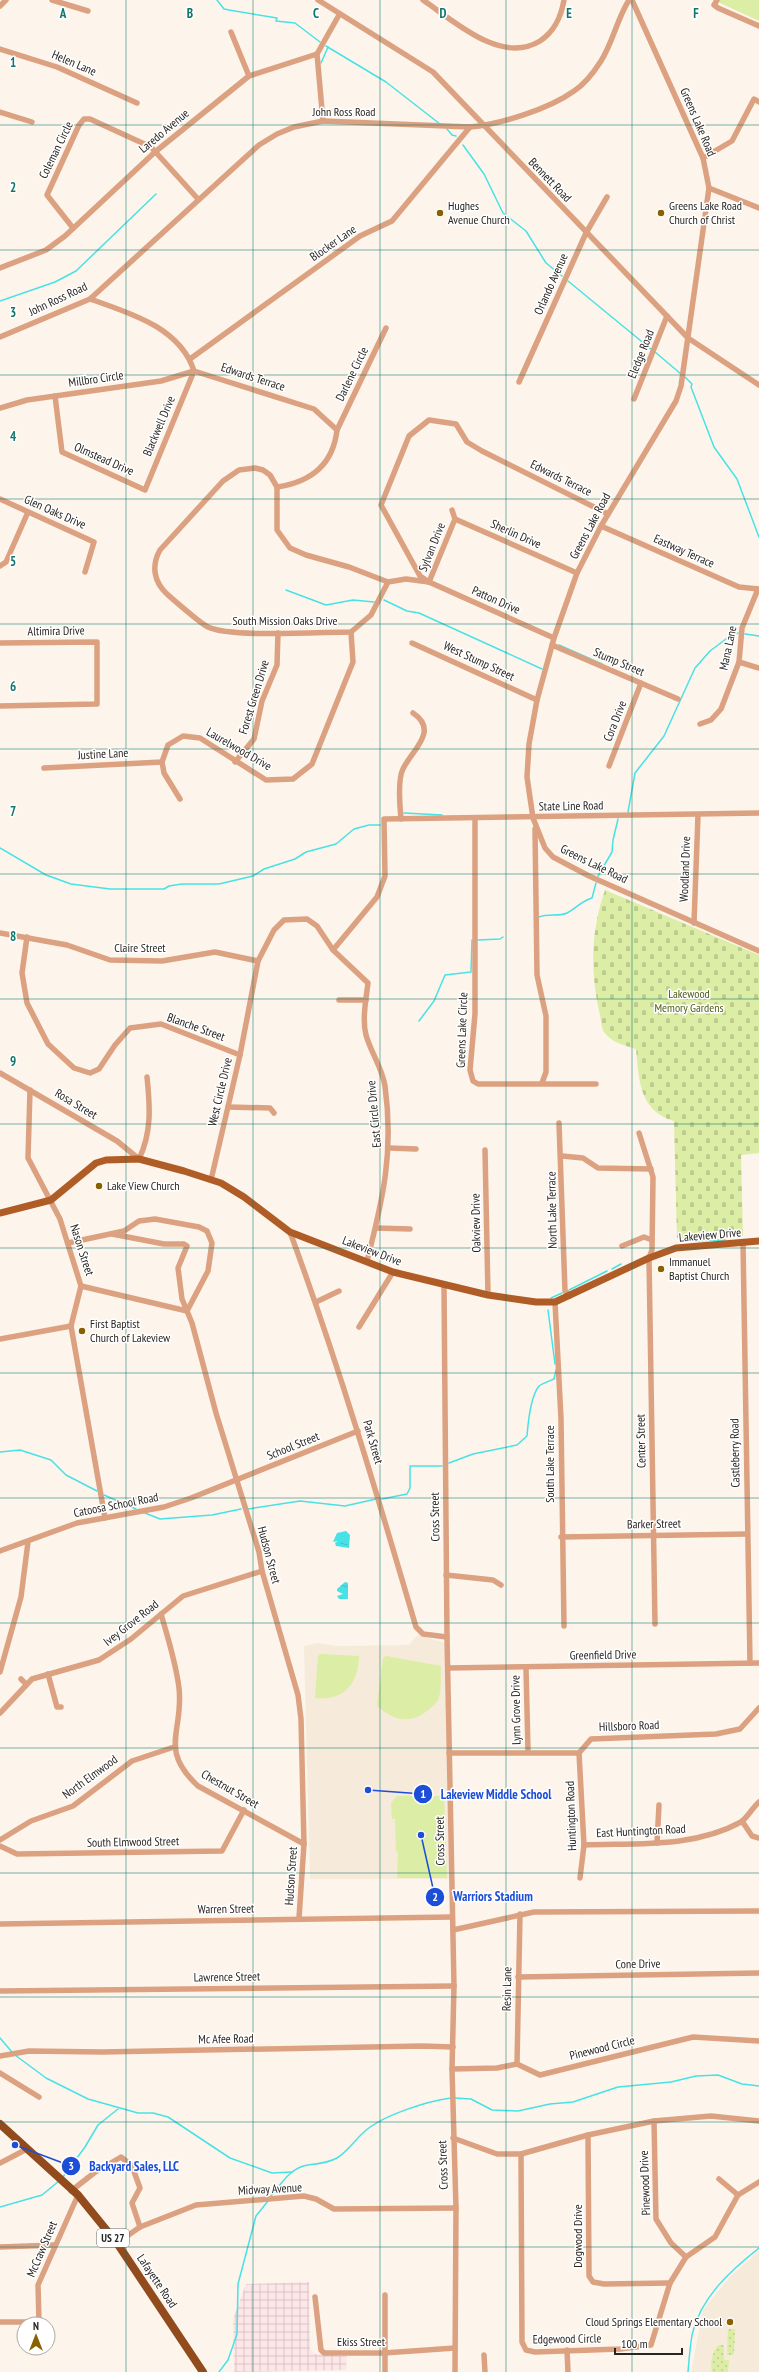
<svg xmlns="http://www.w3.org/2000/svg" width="759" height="2372" font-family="'PT Sans Narrow',sans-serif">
<defs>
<pattern id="industrial-grid" width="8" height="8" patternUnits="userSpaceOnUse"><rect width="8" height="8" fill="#fce6e8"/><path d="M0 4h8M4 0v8" fill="none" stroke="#d8c5c7"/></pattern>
<pattern id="cemetery-stones" width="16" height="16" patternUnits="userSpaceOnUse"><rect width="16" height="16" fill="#dceda5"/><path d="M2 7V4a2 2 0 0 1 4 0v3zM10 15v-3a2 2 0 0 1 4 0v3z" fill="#bdcb8e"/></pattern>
<pattern id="park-dots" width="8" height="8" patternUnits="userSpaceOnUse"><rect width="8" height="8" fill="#dceda5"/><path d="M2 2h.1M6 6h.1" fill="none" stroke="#bdcb8e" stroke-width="1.8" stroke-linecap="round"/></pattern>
<pattern id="water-ripples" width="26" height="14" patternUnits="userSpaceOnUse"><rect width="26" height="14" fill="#47e2e5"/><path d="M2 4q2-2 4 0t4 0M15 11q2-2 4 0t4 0" fill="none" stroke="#3ec2c4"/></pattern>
</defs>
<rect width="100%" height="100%" fill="#fdf5eb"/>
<path fill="url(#industrial-grid)" d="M309,2282l1,67 5,5 32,2 -1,14 -112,2 -1,-53 13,-35z"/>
<g fill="#f6eada">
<path d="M418,1635l27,8 4,236h-139l-6,-233 13,-3 20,3 72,-1z"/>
<path d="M759,2251v121h-68l12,-62 25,-31z"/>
</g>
<g fill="#dceda5">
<path d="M718,0h41v21l-39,-18z"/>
<path d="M320,1654l39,2c-1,28 -15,45 -44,42l3,-42z"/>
<path d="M386,1656l55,10c-1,9 1,22 -2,31 -1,5 -8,11 -12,14 -19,14 -33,9 -50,-5l6,-48z"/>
<path d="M397,1796h47l3,82h-50l1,-26 -2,-1 -1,-32h-3l-1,-16z"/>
</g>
<path fill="url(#cemetery-stones)" d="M605,890l154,65v198l-18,2 2,81 -66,2 -3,-117c-35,-10 -35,-41 -38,-72 -12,-4 -24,-6 -32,-17 -3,-4 -3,-15 -5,-21 -9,-42 -8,-80 6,-121z"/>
<g fill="url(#park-dots)">
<path d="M728,2329h7l-1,26h-7z"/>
<path d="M719,2345h5v15h5l-1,12h-16c-2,-9 0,-21 7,-27z"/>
</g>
<g fill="url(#water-ripples)">
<path d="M346,1531l4,4 -1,13 -13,-2 -1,-3 3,-2 -5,1 4,-9z"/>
<path d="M345,1582l3,1v16h-9l-2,-3 6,-2 -6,-3v-2z"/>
</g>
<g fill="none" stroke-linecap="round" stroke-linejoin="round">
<g stroke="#47e2e5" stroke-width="1.5">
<path d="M217,0l7,9 5,1 48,8 -1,3 19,2 25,19"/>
<path d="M326,46l60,36 54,42"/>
<path d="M321,63l7,-16"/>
<path d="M447,129l5,6 4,1"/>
<path d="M463,145l21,29 19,39 23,18 20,32 16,13"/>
<path d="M568,281l84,69"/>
<path d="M0,301l55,-19 21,-11 80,-77"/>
<path d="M655,352l26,22"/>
<path d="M684,376l8,8 -1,3 23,60 23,32 22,58"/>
<path d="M286,590l40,15 27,-5 21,2"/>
<path d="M384,600l23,11 12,2 123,56"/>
<path d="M745,634l14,2"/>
<path d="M559,645l43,19"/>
<path d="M628,812l7,-39 29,-37 31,-68 15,-17 20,-15 8,-3"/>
<path d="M404,813l38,2"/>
<path d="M0,848l46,27 25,9 39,5h54l5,-3 13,-2h37l34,-8 11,-7 31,-10 11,-7 30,-8 18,-15 15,-4h11"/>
<path d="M598,876l14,-24 1,-12 5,-21"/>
<path d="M539,917c9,-4 20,0 28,-4 10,-5 14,-12 25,-15l4,-15"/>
<path d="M478,940l22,-1 3,-2"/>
<path d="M419,1021l15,-20 11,-26 26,-3 1,-32"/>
<path d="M686,1241l39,-1"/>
<path d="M612,1269l9,-5"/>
<path d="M569,1290l38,-19"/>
<path d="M551,1298l11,-5"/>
<path d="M548,1310l7,54"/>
<path d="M0,1452l20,-2 31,10 15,15 31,16"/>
<path d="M449,1463l24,-9 44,-9 10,-9c1,-13 4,-40 12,-50 4,-3 10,-5 15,-7l2,-9"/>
<path d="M104,1495l32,14"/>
<path d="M382,1499l25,-5 3,-6v-22h32"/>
<path d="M248,1509l52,-8 45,5 31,-7"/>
<path d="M145,1513l15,6 52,-4 29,-6"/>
<path d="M0,2038l12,14"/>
<path d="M15,2055l31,23 42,21 50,14h15l15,4 62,41 42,15 20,-1"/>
<path d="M455,2098l16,1 21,11 26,1 32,-7 23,-2 45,-15 53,-5 25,-6 22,-1 24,9 17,2"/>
<path d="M63,2177l22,-30 13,-22 20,-16"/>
<path d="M271,2196c10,-12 20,-29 37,-31 9,-1 20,-2 29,-7 11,-7 17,-17 27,-26 17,-16 63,-31 87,-34"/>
<path d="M0,2207l42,-12 17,-14"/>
<path d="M219,2372l9,-12 9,-26 1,-50 18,-68 12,-15"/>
<path d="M688,2372c1,-12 2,-25 4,-37 8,-37 39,-65 67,-87"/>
</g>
<g stroke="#dca180" stroke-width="5.5">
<path d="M52,0l36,11"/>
<path d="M318,0l115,72 255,266 71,47"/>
<path d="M423,0c31,21 78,65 117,41 15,-10 21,-24 24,-41"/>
<path d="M632,0l71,158 6,30 -28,198 -5,15 -75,125 -24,47 -23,65 -17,62 -8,44 -2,33 6,41 12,30 8,9 36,19 170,75"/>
<path d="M717,0l-3,5 4,3 41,18"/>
<path d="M0,6l6,-6"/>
<path d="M231,32l18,44"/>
<path d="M0,49l57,18 80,36"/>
<path d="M317,54l6,67"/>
<path d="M0,112l32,10"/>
<path d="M703,158l29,-17 22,-42 5,3"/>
<path d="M709,188l50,20"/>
<path d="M73,228l-26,-33 32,-70 5,-6h6l61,28 47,52"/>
<path d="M0,268l46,-18 19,-14 90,-84 94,-76 68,-22 22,-39"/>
<path d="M90,299c39,14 90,28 104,72l120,38 23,21"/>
<path d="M0,337l90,-38 147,-134 22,-20 18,-11 17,-7 29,-6 147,6c31,-3 79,-18 104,-36 11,-7 20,-19 27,-30 12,-19 16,-42 28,-61"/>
<path d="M190,359l170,-123 32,-15 78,-94"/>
<path d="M519,382l67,-149 21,-36"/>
<path d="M55,396l7,56 83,38 49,-119"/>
<path d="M634,399l33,-83"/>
<path d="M0,408l27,-8 134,-19 33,-10"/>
<path d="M277,487c34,-5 56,-22 60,-57l49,-102"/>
<path d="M0,499l94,43 -9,30"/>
<path d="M452,510l3,9 122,54"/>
<path d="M601,526l138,61 20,2"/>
<path d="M0,566l6,-4 22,-50"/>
<path d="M388,582l-39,-15 -43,-12 -16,-7 -13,-18v-43l-7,-12 -7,-5 -8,-2 -16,2 -16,11 -63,69c-9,16 -6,32 7,44 8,7 33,29 41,33 22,11 114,5 143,5l20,-17 17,-33 18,-3 23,3"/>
<path d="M429,582l26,-63"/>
<path d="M554,638l-125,-56 -9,-6 -39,-71 28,-69 20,-16 27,4 11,18 15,9 126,63"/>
<path d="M0,643l97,-1v62l-97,2"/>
<path d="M412,643l125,57"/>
<path d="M552,645l126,54"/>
<path d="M739,662l20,6"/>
<path d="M700,724l11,-4 10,-11 18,-47 3,-34 16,-39"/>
<path d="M235,762l19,-23 8,-38 15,-36 1,-32"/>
<path d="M609,766l32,-83"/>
<path d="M44,768l118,-6"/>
<path d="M180,799l-16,-26 -2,-11 6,-17 15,-9 17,2 66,42 27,-1 19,-15 41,-102 -2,-30"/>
<path d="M475,818v196l-5,56 3,11 5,3h118"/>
<path d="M401,819c-1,-12 -4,-39 2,-50 8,-18 37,-38 10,-56"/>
<path d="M535,829l2,146 9,41v56l-4,11"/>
<path d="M694,923l4,-108"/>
<path d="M0,933l67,12 43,15 52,1 53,-9 43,9"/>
<path d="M27,937l-5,36 5,30 21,41 26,24 16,5 9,-4 16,-24 15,-17 31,-4 79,31"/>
<path d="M333,950l44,-53 8,-21 -1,-57 375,-6"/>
<path d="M339,1000h27"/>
<path d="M0,1073l117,68 22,18c13,-27 11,-53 8,-82"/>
<path d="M30,1090l-2,68 32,61 21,67 -10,40 34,192"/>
<path d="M228,1107l42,1 4,5"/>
<path d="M559,1123l6,168 5,5"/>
<path d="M639,1133l14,44 -1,73 -3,8 6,366"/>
<path d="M389,1148l27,1"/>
<path d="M485,1150l3,145"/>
<path d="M562,1156l21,2 15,10 53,1"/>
<path d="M211,1180l29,-125 18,-94 16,-31 10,-10 23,-1 10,7 16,24 35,33c-2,16 -6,37 -2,52 5,18 16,32 19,51 9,66 -2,113 -18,175"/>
<path d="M376,1228l34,1"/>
<path d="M290,1232c48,130 87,262 126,395l7,7 24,3"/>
<path d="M112,1234l52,10h20l3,2 -9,22 4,31 10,24 24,90 43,139 3,19 36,124 3,24 3,125 -5,74"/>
<path d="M743,1242l7,421"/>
<path d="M68,1243l56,-12 15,-10 16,-2 44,8 8,4 5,12 -4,28 -21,40"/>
<path d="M622,1246l22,-9 8,3"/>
<path d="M444,1285l3,352 7,349 -2,83 4,139 -1,164"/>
<path d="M81,1286l106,25"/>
<path d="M316,1302l23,-11"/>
<path d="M555,1302l6,117 3,207"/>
<path d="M359,1327l34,-55"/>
<path d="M0,1339l71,-13"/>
<path d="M561,1537l186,-3"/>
<path d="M0,1551l77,-28 87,-16 27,-9 167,-67"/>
<path d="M446,1575l47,5 8,5"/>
<path d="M161,1614c7,24 15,49 18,74 5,43 -21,61 19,98l106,58"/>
<path d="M448,1668l311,-5"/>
<path d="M526,1668l2,83"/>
<path d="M0,1672l21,-75 7,-55"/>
<path d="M48,1674l9,33h4"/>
<path d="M21,1679l5,5"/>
<path d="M0,1713l32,-34 67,-19 32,-21 52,-43 79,-25"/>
<path d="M449,1753h130l12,-14 125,-5 24,-5 19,-21"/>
<path d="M579,1753l5,92 -4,33"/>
<path d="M742,1821l10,15 7,2"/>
<path d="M0,1840l31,-19 42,-15 59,-45 42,-14"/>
<path d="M657,1843l2,-38"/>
<path d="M584,1845c52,-2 110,3 157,-23 6,-4 12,-15 18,-20"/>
<path d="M0,1846l17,8 205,-3 22,-41"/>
<path d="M0,1924l452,-7"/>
<path d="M453,1930l81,-18 225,-1"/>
<path d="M518,1977l241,-4"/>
<path d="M0,1991l454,-5"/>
<path d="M0,2056l29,-5 73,1 320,-6 31,1"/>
<path d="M517,2064l3,-150"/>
<path d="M452,2069l45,-1 20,-4 23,11 153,-38 66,4"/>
<path d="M0,2073l39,24"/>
<path d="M654,2121l2,98 15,24 15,14"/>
<path d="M588,2135l1,141 4,6 11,2 66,-1"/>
<path d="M453,2138l44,16h24l67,-19 66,-14 57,-5 48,5"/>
<path d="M521,2154l1,188 4,8 9,2 85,-3 31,-4 19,-62 16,-26 29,-20 23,-42 21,-13"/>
<path d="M0,2163l27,-14"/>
<path d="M719,2179l19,16"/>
<path d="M71,2191l23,-18 27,-16 11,9 8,22 -8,15 8,24"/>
<path d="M117,2243l23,-16 56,-22 108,-9 12,3 18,10 122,-1"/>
<path d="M0,2247l55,-2"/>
<path d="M315,2297l6,53 3,3h60l71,-5"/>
<path d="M0,2322h39l-1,-37 40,-90"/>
<path d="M567,2350l1,22"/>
<path d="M484,2355l1,17"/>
<path d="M385,2372v-77"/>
</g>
<path stroke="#af5c26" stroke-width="7" d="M0,1213l51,-13 45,-37 10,-3 33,-1 45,12 37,12 23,14 46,35 103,40 95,23 48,7h19l94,-44 27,-10 83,-7"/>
<path stroke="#924b1d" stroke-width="8" d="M0,2124l78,71 39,48 86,129"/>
</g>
<path fill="none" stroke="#0f766e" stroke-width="1" stroke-opacity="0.55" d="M126,0v2372M253,0v2372M380,0v2372M506,0v2372M632,0v2372M0,125h759M0,250h759M0,375h759M0,499h759M0,624h759M0,749h759M0,874h759M0,999h759M0,1124h759M0,1248h759M0,1373h759M0,1498h759M0,1623h759M0,1748h759M0,1873h759M0,1997h759M0,2122h759M0,2247h759"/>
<g fill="#896100" stroke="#fff" stroke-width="1.5">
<circle cx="440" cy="213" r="4"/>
<circle cx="661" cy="213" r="4"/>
<circle cx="99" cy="1186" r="4"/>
<circle cx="661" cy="1269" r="4"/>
<circle cx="82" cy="1331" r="4"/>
<circle cx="730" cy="2322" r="4"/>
</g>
<g text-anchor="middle" stroke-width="3" stroke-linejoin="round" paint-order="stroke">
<rect fill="#fff" stroke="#686664" stroke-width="1" x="97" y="2229" width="32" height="18" rx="3"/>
<g font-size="11" font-weight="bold" fill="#282522">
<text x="113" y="2242">US 27</text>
</g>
<g font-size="12" fill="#282522" stroke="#fff">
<text transform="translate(74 63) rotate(23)" y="4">Helen Lane</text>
<text x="344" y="116">John Ross Road</text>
<text transform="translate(698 122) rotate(67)" y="4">Greens Lake Road</text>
<text transform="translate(164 131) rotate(-40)" y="4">Laredo Avenue</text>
<text transform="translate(56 150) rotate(-64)" y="4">Coleman Circle</text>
<text transform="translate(550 180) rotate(46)" y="4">Bennett Road</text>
<text transform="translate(333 243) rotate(-35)" y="4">Blocker Lane</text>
<text transform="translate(551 284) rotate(-66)" y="4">Orlando Avenue</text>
<text transform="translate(58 299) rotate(-25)" y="4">John Ross Road</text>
<text transform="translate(641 354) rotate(-68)" y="4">Eledge Road</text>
<text transform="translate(352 374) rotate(-64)" y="4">Darlene Circle</text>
<text transform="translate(253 377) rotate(18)" y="4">Edwards Terrace</text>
<text transform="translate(96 379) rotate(-8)" y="4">Millbro Circle</text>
<text transform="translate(159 426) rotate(-67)" y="4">Blackwell Drive</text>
<text transform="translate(104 459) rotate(24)" y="4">Olmstead Drive</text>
<text transform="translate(561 478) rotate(26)" y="4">Edwards Terrace</text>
<text transform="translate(55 512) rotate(24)" y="4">Glen Oaks Drive</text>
<text transform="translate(590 526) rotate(-62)" y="4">Greens Lake Road</text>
<text transform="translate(516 534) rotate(24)" y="4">Sherlin Drive</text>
<text transform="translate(432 547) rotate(-68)" y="4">Sylvan Drive</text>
<text transform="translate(684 551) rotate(24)" y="4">Eastway Terrace</text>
<text transform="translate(496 600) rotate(24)" y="4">Patton Drive</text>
<text x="285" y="625">South Mission Oaks Drive</text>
<text transform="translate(56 631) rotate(-1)" y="4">Altimira Drive</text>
<text transform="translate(728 648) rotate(-78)" y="4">Mana Lane</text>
<text transform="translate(479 661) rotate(25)" y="4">West Stump Street</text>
<text transform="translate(619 662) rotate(23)" y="4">Stump Street</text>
<text transform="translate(254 697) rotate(-73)" y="4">Forest Green Drive</text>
<text transform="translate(615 721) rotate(-68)" y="4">Cora Drive</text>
<text transform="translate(239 749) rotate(30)" y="4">Laurelwood Drive</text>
<text transform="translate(103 754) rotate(-3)" y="4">Justine Lane</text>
<text transform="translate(571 806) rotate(-1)" y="4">State Line Road</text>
<text transform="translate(594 864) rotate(26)" y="4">Greens Lake Road</text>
<text transform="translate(685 869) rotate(-88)" y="4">Woodland Drive</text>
<text x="140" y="952">Claire Street</text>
<text transform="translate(196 1027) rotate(20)" y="4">Blanche Street</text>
<text transform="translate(462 1030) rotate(-88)" y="4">Greens Lake Circle</text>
<text transform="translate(220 1092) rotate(-77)" y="4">West Circle Drive</text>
<text transform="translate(76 1104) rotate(31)" y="4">Rosa Street</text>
<text transform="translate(374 1114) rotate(-95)" y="4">East Circle Drive</text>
<text transform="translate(552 1210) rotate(-91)" y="4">North Lake Terrace</text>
<text transform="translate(476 1223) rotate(-91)" y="4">Oakview Drive</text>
<text transform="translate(710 1235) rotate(-5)" y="4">Lakeview Drive</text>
<text transform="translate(82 1250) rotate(72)" y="4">Nason Street</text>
<text transform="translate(372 1251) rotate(21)" y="4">Lakeview Drive</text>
<text transform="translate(641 1441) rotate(-91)" y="4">Center Street</text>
<text transform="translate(373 1442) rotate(74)" y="4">Park Street</text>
<text transform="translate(293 1446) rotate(-22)" y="4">School Street</text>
<text transform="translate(735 1453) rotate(-91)" y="4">Castleberry Road</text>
<text transform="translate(550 1464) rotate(-90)" y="4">South Lake Terrace</text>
<text transform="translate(116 1505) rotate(-11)" y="4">Catoosa School Road</text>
<text transform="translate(435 1517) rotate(-91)" y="4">Cross Street</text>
<text transform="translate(654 1524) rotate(-1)" y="4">Barker Street</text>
<text transform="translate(269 1555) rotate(75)" y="4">Hudson Street</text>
<text transform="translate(131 1623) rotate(-38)" y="4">Ivey Grove Road</text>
<text transform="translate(603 1655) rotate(-1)" y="4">Greenfield Drive</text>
<text transform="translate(516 1710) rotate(-91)" y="4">Lynn Grove Drive</text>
<text transform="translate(629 1726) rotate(-2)" y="4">Hillsboro Road</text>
<text transform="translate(90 1777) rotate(-36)" y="4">North Elmwood</text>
<text transform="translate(230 1789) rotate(30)" y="4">Chestnut Street</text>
<text transform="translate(571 1816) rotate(-92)" y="4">Huntington Road</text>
<text transform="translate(641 1831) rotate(-3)" y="4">East Huntington Road</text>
<text transform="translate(440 1841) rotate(-91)" y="4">Cross Street</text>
<text transform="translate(133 1842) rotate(-1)" y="4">South Elmwood Street</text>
<text transform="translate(291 1876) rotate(-86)" y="4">Hudson Street</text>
<text transform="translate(226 1909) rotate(-1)" y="4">Warren Street</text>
<text transform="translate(638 1964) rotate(-1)" y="4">Cone Drive</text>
<text transform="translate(227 1977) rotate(-1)" y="4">Lawrence Street</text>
<text transform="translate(507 1989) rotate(-89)" y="4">Resin Lane</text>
<text transform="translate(226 2039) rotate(-1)" y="4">Mc Afee Road</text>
<text transform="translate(602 2048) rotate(-14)" y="4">Pinewood Circle</text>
<text transform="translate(443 2165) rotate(-92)" y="4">Cross Street</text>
<text transform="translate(645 2183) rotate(-92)" y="4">Pinewood Drive</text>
<text transform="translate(270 2189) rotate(-3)" y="4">Midway Avenue</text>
<text transform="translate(578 2236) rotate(-90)" y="4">Dogwood Drive</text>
<text transform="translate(42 2249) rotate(-67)" y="4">McCraw Street</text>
<text transform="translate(157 2281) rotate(56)" y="4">Lafayette Road</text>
<text transform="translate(567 2339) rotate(-1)" y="4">Edgewood Circle</text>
<text x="361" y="2346">Ekiss Street</text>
</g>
<g font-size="12" fill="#282522" stroke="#fff" text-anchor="start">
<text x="448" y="210">Hughes<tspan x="448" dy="14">Avenue Church</tspan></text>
<text x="669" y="210">Greens Lake Road<tspan x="669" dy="14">Church of Christ</tspan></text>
<text x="107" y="1190">Lake View Church</text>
<text x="669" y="1266">Immanuel<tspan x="669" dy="14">Baptist Church</tspan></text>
<text x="90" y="1328">First Baptist<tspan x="90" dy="14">Church of Lakeview</tspan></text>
<text x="722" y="2326" text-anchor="end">Cloud Springs Elementary School</text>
</g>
<g font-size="12" fill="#515e18" stroke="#fff">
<text x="689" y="998">Lakewood<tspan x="689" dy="14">Memory Gardens</tspan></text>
</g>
</g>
<g font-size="13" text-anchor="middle" font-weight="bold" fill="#0f766e" stroke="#fff" stroke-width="3" stroke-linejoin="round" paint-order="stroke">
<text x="63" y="18">A</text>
<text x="190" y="18">B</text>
<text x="316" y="18">C</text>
<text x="443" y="18">D</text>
<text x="569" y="18">E</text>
<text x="696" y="18">F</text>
<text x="13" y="67">1</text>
<text x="13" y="192">2</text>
<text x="13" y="317">3</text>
<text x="13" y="441">4</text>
<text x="13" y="566">5</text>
<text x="13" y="691">6</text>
<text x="13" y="816">7</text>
<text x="13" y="941">8</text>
<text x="13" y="1066">9</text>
</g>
<path fill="none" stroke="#1d4ed8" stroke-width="1.5" d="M368 1790L423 1794M421 1835L435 1897M15 2145L71 2166"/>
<g fill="#1d4ed8" stroke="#fff" stroke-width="1.5">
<circle cx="368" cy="1790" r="4"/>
<circle cx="421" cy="1835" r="4"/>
<circle cx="15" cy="2145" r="4"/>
<circle cx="423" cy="1794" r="10"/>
<circle cx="435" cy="1897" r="10"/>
<circle cx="71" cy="2166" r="10"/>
</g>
<g font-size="12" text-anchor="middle" font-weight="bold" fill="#fff">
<text x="423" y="1798">1</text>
<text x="435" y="1901">2</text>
<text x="71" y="2170">3</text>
</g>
<g font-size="13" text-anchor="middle" font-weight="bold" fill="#1d4ed8" stroke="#fff" stroke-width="3" stroke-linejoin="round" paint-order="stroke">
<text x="496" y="1799">Lakeview Middle School</text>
<text x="493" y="1901">Warriors Stadium</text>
<text x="134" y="2171">Backyard Sales, LLC</text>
</g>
<g transform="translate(36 2336)"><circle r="19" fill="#ffffff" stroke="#a9a8a7"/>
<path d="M0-3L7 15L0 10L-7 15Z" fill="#896100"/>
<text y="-6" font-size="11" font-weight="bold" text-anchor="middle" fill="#282522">N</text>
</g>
<path d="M615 2348v6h67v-6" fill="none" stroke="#282522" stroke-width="2"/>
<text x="621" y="2348" font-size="12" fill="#282522" stroke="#ffffff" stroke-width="3" paint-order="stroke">100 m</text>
</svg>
